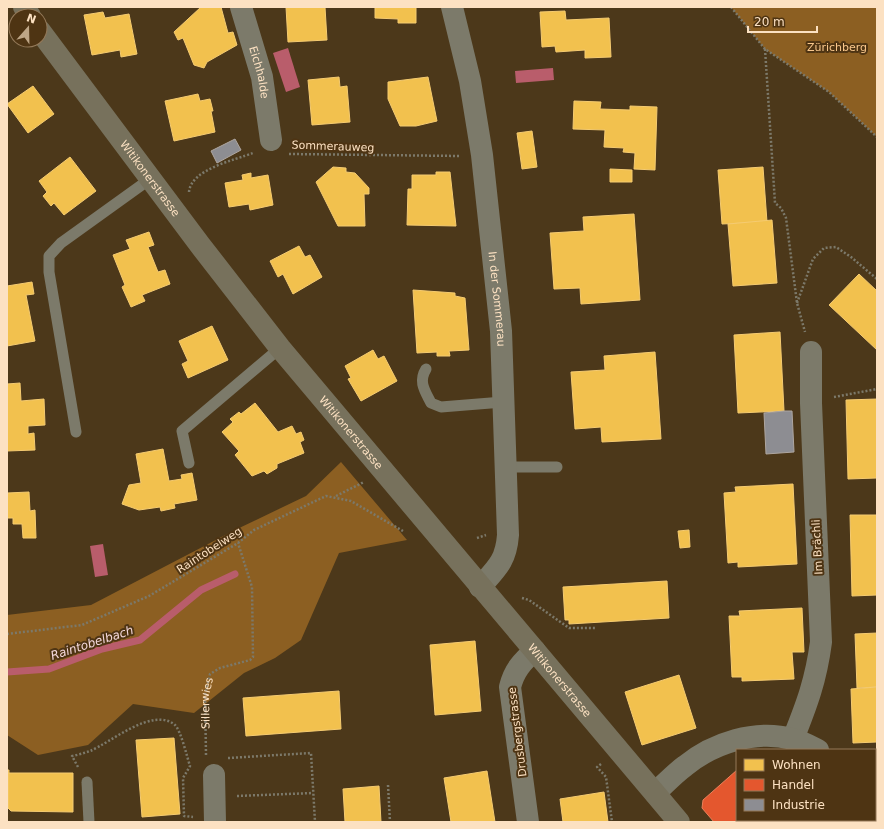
<svg xmlns="http://www.w3.org/2000/svg" width="884" height="829" font-family="'DejaVu Sans',sans-serif">
<rect width="100%" height="100%" fill="#4c381a"/>
<g fill="#8c5f22">
<path d="M731,7h146v130l-48,-45 -64,-43z"/>
<path d="M341,462l66,78 -68,13 -38,87 -26,18 -31,15 -50,40 -61,-9 -45,41 -50,10 -31,-20v-120l84,-10 144,-75 71,-34z"/>
</g>
<g fill="#b95d6b">
<path d="M288,48l12,39 -14,5 -13,-39z"/>
<path d="M553,68l1,12 -38,3 -1,-12z"/>
<path d="M103,544l5,31 -13,2 -5,-31z"/>
</g>
<g fill="#f2c14e" stroke="#f5cb71">
<path d="M201,7h20l7,26 5,-1 4,13 -30,17 -3,6 -10,-3 -11,-27 -5,2 -4,-8z"/>
<path d="M286,7h39l2,33 -39,2z"/>
<path d="M375,7h41v16h-18v-4l-23,-1z"/>
<path d="M565,11l1,9 43,-2 2,39 -26,1v-8l-29,2 -1,-6 -13,1 -2,-35z"/>
<path d="M103,12l2,6 24,-4 8,40 -16,3 -1,-7 -28,5 -8,-40z"/>
<path d="M339,77l1,10 7,-1 3,36 -38,3 -4,-45z"/>
<path d="M428,77l9,44 -21,5h-16l-12,-27v-17z"/>
<path d="M33,86l21,28 -26,19 -21,-29z"/>
<path d="M198,94l2,7 10,-2 3,12h-2l4,21 -41,9 -9,-40z"/>
<path d="M574,101l27,1 -1,7 30,1v-4l27,1 -2,63 -21,-1 1,-16 -12,-1 1,-4 -20,-1 1,-17 -32,-1z"/>
<path d="M532,131l5,36 -15,2 -5,-36z"/>
<path d="M70,157l26,34 -32,24 -10,-12 -3,3 -8,-10 4,-4 -8,-11z"/>
<path d="M333,167l13,1v4l9,1 14,15v6h-5l1,32h-27l-22,-44z"/>
<path d="M763,167l4,55 -45,2 -4,-54z"/>
<path d="M610,169l22,1v12h-22z"/>
<path d="M436,172h14l6,54 -49,-1 1,-36h4v-14h24z"/>
<path d="M251,173v5l17,-3 5,30 -23,5 -1,-6 -20,3 -4,-24 18,-3 -1,-5z"/>
<path d="M634,214l6,86 -59,4 -1,-16 -26,1 -4,-56 34,-2 -1,-14z"/>
<path d="M772,220l5,63 -44,3 -5,-62z"/>
<path d="M149,232l5,13 -6,2 10,25 7,-2 5,14 -28,11 3,6 -14,6 -9,-20 3,-2 -12,-30 17,-6 -4,-9z"/>
<path d="M299,246l6,11 5,-2 12,22 -29,17 -10,-20 -5,3 -8,-16z"/>
<path d="M859,274l18,17v59l-48,-45z"/>
<path d="M32,282l2,12 -8,1 9,46 -28,5v-60z"/>
<path d="M413,290l42,3v3l10,2 4,52 -20,1 1,5h-13v-4l-20,1z"/>
<path d="M212,326l16,34 -40,18 -6,-14 6,-3 -9,-20z"/>
<path d="M780,332l4,79 -46,2 -4,-78z"/>
<path d="M373,350l5,9 6,-3 13,25 -36,20 -13,-22 3,-1 -6,-12z"/>
<path d="M655,352l6,87 -59,3 -1,-15 -26,2 -4,-57 34,-2 -1,-14z"/>
<path d="M20,383l1,18 23,-2 1,26 -17,1v8l6,-1 1,17 -28,1v-67z"/>
<path d="M877,399v79l-29,1 -2,-79z"/>
<path d="M255,403l23,29 14,-6 4,8 5,-2 3,8 -4,2 4,11 -27,11v4l-10,6 -3,-3 -12,5 -17,-21 4,-4 -17,-19 11,-10 -3,-3 9,-7 2,2z"/>
<path d="M163,449l6,32 13,-2 -1,-4 11,-2 5,27 -23,4 1,4 -14,3 -1,-4 -21,3 -17,-6 7,-19 12,-2 -5,-29z"/>
<path d="M793,484l4,80 -59,3v-5l-10,1 -4,-70 12,-1 -1,-5z"/>
<path d="M29,492l1,19 5,-1 1,28h-13l-1,-14h-9v-6h-6v-25z"/>
<path d="M850,515h27v80l-25,1z"/>
<path d="M689,530l1,17 -10,1 -2,-17z"/>
<path d="M667,581l2,37 -100,6v-4h-4l-2,-33z"/>
<path d="M802,608l2,44h-12l2,27 -52,2v-4h-10l-3,-61h11l-1,-5z"/>
<path d="M877,633v54l-20,1 -2,-54z"/>
<path d="M475,641l6,70 -46,4 -5,-70z"/>
<path d="M679,675l17,53 -54,17 -17,-53z"/>
<path d="M877,687v55l-24,1 -2,-54z"/>
<path d="M339,691l2,38 -95,7 -3,-38z"/>
<path d="M174,738l6,76 -38,3 -6,-77z"/>
<path d="M7,770h2l-1,38h-1z"/>
<path d="M487,771l8,51h-44l-7,-44z"/>
<path d="M8,773h65v39l-62,-1 -3,-3z"/>
<path d="M379,786l2,36h-36l-2,-33z"/>
<path d="M604,792l4,30h-45l-3,-23z"/>
</g>
<g fill="#e4572e" stroke="#eb805a">
<path d="M737,770v50l8,2h-31l-12,-14 1,-8z"/>
<path d="M839,820h30l2,2h-34z"/>
</g>
<g fill="#8d8d92" stroke="#aea6a0">
<path d="M235,139l6,11 -24,13 -6,-12z"/>
<path d="M784,411h8l2,41 -28,2 -2,-41z"/>
</g>
<g fill="none" stroke-linecap="round" stroke-linejoin="round">
<path stroke="#b95d6b" stroke-width="7" d="M7,672l42,-3 53,-20 38,-9 61,-50 34,-16"/>
<g stroke="#7c796a" stroke-width="2.5" stroke-dasharray="2 2" stroke-linecap="butt">
<path d="M731,7l34,42 64,43 48,45"/>
<path d="M765,49l10,154 6,5 5,10 11,85 8,29"/>
<path d="M289,154l171,2"/>
<path d="M189,192c2,-23 46,-32 64,-39"/>
<path d="M797,303l16,-44 11,-11 12,-1 15,10 26,22"/>
<path d="M834,397l43,-8"/>
<path d="M336,496l28,-14"/>
<path d="M477,538l9,-3"/>
<path d="M522,598l7,2 40,28h27"/>
<path d="M7,634l75,-9 67,-29 89,-53 16,-13 72,-34 25,5 52,30"/>
<path id="s1" d="M206,755l-1,-60 5,-21 10,-6 30,-8 3,-3 -1,-70 -14,-44"/>
<path d="M228,758l83,-5 4,69"/>
<path d="M601,764l-4,3 9,10 6,45"/>
<path d="M78,767l-6,-11c6,-1 12,-3 18,-5 20,-8 63,-45 85,-26 6,6 12,32 15,41l-7,12 1,38 9,1"/>
<path d="M388,785l2,37"/>
<path d="M237,796l76,-3"/>
</g>
<g stroke="#7c7a6a" stroke-width="11">
<path d="M426,369c-8,13 -1,22 5,34l10,4 62,-5"/>
<path d="M76,432l-27,-160v-16l12,-13 89,-64"/>
<path d="M189,463l-7,-32 98,-83"/>
<path d="M506,467h51"/>
<path d="M87,782l2,40"/>
</g>
<g stroke="#7c7a6a" stroke-width="22">
<path id="s2" d="M241,7l21,70 9,63"/>
<path id="s3" d="M452,7l18,74 12,74 19,176 7,204c-2,26 -11,33 -28,52"/>
<path d="M793,739c14,-35 23,-59 28,-97l-10,-239v-51"/>
<path d="M214,775l1,47"/>
<path d="M875,784l2,2"/>
<path d="M655,793c10,-9 19,-19 30,-27 28,-23 71,-37 107,-27 9,2 18,7 26,11"/>
<path d="M528,822l-18,-135c4,-16 12,-26 25,-36"/>
</g>
<g stroke="#77715c" stroke-width="22">
<path d="M24,7l6,9"/>
<path id="s4" d="M40,31l160,214 80,103 399,474"/>
</g>
</g>
<g text-anchor="middle" stroke-width="4" stroke-linejoin="round" paint-order="stroke">
<g font-size="11" fill="#f9c78c" stroke="#4e3413">
<text x="837" y="51">Zürichberg</text>
</g>
<g font-size="11" fill="#fce1c2" stroke="#4e3413">
<text dy="4" stroke="none"><textPath href="#s2" startOffset="68">Eichhalde</textPath></text>
<text transform="translate(333 146) rotate(2)" y="4">Sommerauweg</text>
<text dy="4" stroke="none"><textPath href="#s4" startOffset="184">Witikonerstrasse</textPath></text>
<text dy="4" stroke="none"><textPath href="#s3" startOffset="296">In der Sommerau</textPath></text>
<text dy="4" stroke="none"><textPath href="#s4" startOffset="508">Witikonerstrasse</textPath></text>
<text transform="translate(817 547) rotate(-93)" y="4">Im Brächli</text>
<text transform="translate(209 550) rotate(-33)" y="4">Raintobelweg</text>
<text dy="4" stroke="none"><textPath href="#s4" startOffset="832">Witikonerstrasse</textPath></text>
<text dy="4" stroke="none"><textPath href="#s1" startOffset="52">Sillerwies</textPath></text>
<text transform="translate(517 732) rotate(-97)" y="4">Drusbergstrasse</text>
</g>
<g font-size="12" font-style="italic" fill="#f4d8db" stroke="#4e3413">
<text transform="translate(92 643) rotate(-18)" y="4">Raintobelbach</text>
</g>
</g>
<rect width="884" height="829" fill="none" stroke="#fce1c2" stroke-width="16"/>
<rect x="736" y="749" width="140" height="72" fill="#4e3413" stroke="#947959"/>
<rect x="744" y="759" width="20" height="12" fill="#f2c14e" stroke="#947959"/>
<text x="772" y="769" font-size="12" fill="#fce1c2">Wohnen</text>
<rect x="744" y="779" width="20" height="12" fill="#e4572e" stroke="#947959"/>
<text x="772" y="789" font-size="12" fill="#fce1c2">Handel</text>
<rect x="744" y="799" width="20" height="12" fill="#8d8d92" stroke="#947959"/>
<text x="772" y="809" font-size="12" fill="#fce1c2">Industrie</text>
<g transform="translate(28 28) rotate(20)"><circle r="19" fill="#4e3413" stroke="#947959"/>
<path d="M0-3L7 15L0 10L-7 15Z" fill="#bea687"/>
<text y="-6" font-size="11" font-weight="bold" text-anchor="middle" fill="#fce1c2">N</text>
</g>
<path d="M748 26v6h69v-6" fill="none" stroke="#fce1c2" stroke-width="2"/>
<text x="754" y="26" font-size="12" fill="#fce1c2" stroke="#4e3413" stroke-width="3" paint-order="stroke">20 m</text>
</svg>
